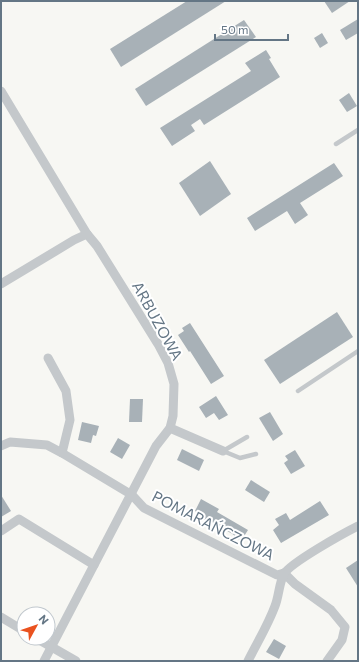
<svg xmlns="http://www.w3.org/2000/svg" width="359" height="662" font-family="Commissioner,sans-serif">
<rect width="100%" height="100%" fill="#f7f7f3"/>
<g fill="#a8b1b7">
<path d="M187,1h39l-105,66 -11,-18z"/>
<path d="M324,1h26l-18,12z"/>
<path d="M358,19v14l-12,7 -6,-10z"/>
<path d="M244,20l12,17 -110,69 -11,-17z"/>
<path d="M322,33l6,10 -8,5 -6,-10z"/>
<path d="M266,50l5,8 -2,1 11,18 -76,48 -4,-6 -9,6 4,6 -23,15 -12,-18 91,-57 -6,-8z"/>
<path d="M349,93l8,13 -10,6 -8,-12z"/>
<path d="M210,161l21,33 -31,22 -21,-33z"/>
<path d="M334,163l9,13 -43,27 8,12 -13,9 -8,-13 -32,20 -8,-13z"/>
<path d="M337,312l16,25 -73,47 -16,-24z"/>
<path d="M190,323l34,53 -13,8 -21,-33 -1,1 -11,-17 6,-4 -2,-3z"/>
<path d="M216,396l12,19 -9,5 -5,-7 -8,5 -7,-11z"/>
<path d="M130,399h13l-1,23h-13z"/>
<path d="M270,412l13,22 -10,7 -14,-23z"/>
<path d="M82,422l17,4 -3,10 -3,-1 -2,8 -13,-3z"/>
<path d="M118,438l12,7 -8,14 -12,-7z"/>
<path d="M182,449l22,11 -5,11 -22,-11z"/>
<path d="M295,450l10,16 -14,8 -7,-11 4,-3 -3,-4z"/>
<path d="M251,480l19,12 -6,10 -19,-12z"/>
<path d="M1,495l10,16 -10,6z"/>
<path d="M201,499l18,10 -2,3 31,18 -7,11 -7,-5v-1l-22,-13 -1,1 -8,-4 1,-3 -9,-5z"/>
<path d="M320,501l9,14 -48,28 -8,-13 6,-5 -4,-6 11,-6 4,7z"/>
<path d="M358,560v27l-12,-19z"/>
<path d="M274,639l12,7 -7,13 -13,-7z"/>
</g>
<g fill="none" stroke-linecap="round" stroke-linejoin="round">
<g stroke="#c4c8cb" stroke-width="4.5">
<path d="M336,144l22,-14"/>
<path d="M298,391l60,-40"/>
<path d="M247,437l-24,14 17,7 16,-4"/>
</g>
<g stroke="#c4c8cb" stroke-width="9">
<path d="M1,91l86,143 10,12 61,98 10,19 6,21 -1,32 -3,12 -14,18 -112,215"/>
<path d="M1,284l73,-44 13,-6"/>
<path d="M48,358l18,33 4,29 -8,33"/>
<path d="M170,428l53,23"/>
<path d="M1,446l9,-4 37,3 15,8 70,42 12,13 133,67 7,-2"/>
<path d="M1,531l18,-12 75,46"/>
<path d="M284,573l11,11 36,26 14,17 -3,13 -15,21"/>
<path d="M1,617l23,14"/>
<path d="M36,638l40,23"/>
<path d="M248,661c9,-18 20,-36 27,-55 4,-10 4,-23 9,-32 6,-11 60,-41 74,-48"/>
</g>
</g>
<g text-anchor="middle" stroke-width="4" stroke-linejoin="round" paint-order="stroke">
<g font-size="15" fill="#647685" stroke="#fff">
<text transform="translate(157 321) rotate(61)" y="5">ARBUZOWA</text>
<text transform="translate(213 526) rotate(27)" y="5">POMARAŃCZOWA</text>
</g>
</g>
<rect width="359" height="662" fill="none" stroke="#647685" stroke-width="4"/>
<g transform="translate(36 626) rotate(50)"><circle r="19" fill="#ffffff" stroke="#c1c8ce"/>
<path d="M0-3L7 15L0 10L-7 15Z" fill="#ea521f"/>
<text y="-6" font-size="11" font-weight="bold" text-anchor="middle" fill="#647685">N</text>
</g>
<path d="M215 34v6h73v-6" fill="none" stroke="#647685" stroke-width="2"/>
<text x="221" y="34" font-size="12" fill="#647685" stroke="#ffffff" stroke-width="3" paint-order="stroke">50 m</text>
</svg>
